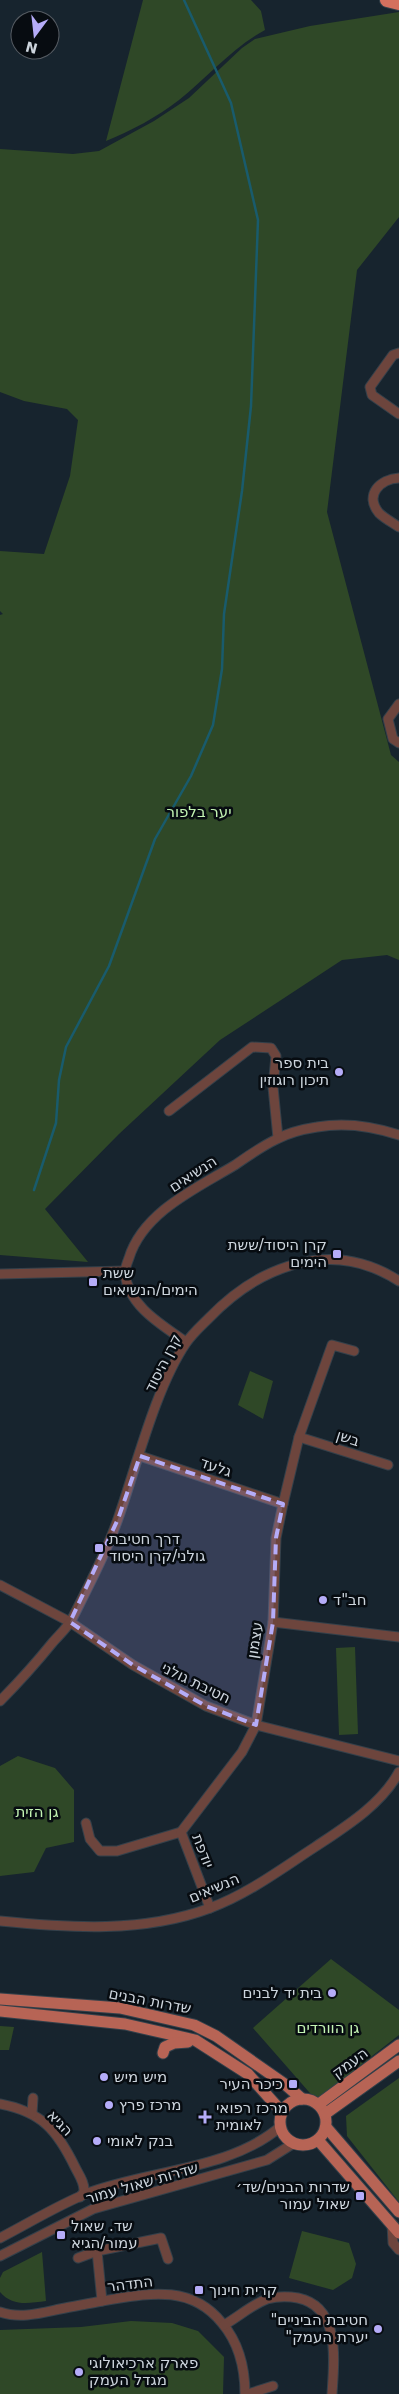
<svg xmlns="http://www.w3.org/2000/svg" width="399" height="2394" font-family="'DejaVu Sans','Noto Sans Hebrew',sans-serif">
<rect width="100%" height="100%" fill="#17242e"/>
<g fill="#2f4827">
<path d="M143,0h108l10,11 4,19c-33,18 -57,47 -86,70 -22,17 -48,31 -73,41z"/>
<path d="M399,12v205l-42,53 -30,242 64,243 8,7v198l-12,-5 -45,5 -122,80 -101,94 -74,75 43,53 -88,-7v-640l3,-1 -3,-3v-60l44,3 26,-78 8,-56 -11,-11 -43,-8 -24,-9v-243l73,5 26,-3 55,-30 35,-23 53,-50 13,-9 55,-13z"/>
<path d="M250,1371l23,10 -10,38 -25,-14z"/>
<path d="M355,1647l3,87 -19,1 -3,-87z"/>
<path d="M18,1756l37,12 19,22v52l-28,6 -12,24 -34,4v-110z"/>
<path d="M331,1959l68,51v25l-83,65 -63,-72z"/>
<path d="M0,2026l14,1 -5,23h-9z"/>
<path d="M399,2078v124l-52,-66 -1,-20z"/>
<path d="M302,2231l47,12 7,21 -4,14 -19,12 -44,-12z"/>
<path d="M42,2252l4,49c-17,2 -33,6 -46,-9v-14l3,-6z"/>
<path d="M131,2321l41,2 26,8 26,26 -1,37h-223v-64l81,-3z"/>
</g>
<g fill="none" stroke-linecap="round" stroke-linejoin="round">
<path stroke="#195b6c" stroke-width="2.5" d="M34,1190l22,-67 3,-43 7,-33 43,-81 46,-127 36,-63 22,-51 9,-56 2,-55 18,-123 9,-85 7,-186 -27,-117 -47,-103"/>
<g stroke="#34404a" stroke-width="11">
<g id="minor">
<path d="M399,353l-6,2 -23,32 2,8 27,19"/>
<path d="M399,478c-19,1 -35,17 -20,35 5,5 14,10 20,14"/>
<path d="M399,704l-11,15 5,20 6,4"/>
<path d="M169,1111l83,-64 19,1 5,8 -3,31 5,51"/>
<path d="M0,1274l125,-3"/>
<path d="M186,1342c-24,-17 -58,-36 -61,-69 0,-5 2,-10 4,-15 14,-46 68,-70 106,-93 13,-9 27,-19 42,-26 11,-6 27,-10 40,-12 28,-5 55,-1 82,8"/>
<path d="M299,1437l89,28"/>
<path d="M140,1456l143,48"/>
<path d="M0,1585l70,37 63,43 73,41 50,19 143,36"/>
<path d="M273,1622l126,15"/>
<path d="M0,1701c19,-19 36,-38 53,-59 6,-7 15,-15 19,-23 17,-34 35,-68 47,-103 18,-52 37,-129 67,-173 6,-9 15,-17 23,-25 51,-53 123,-80 190,-37"/>
<path d="M86,1823l4,16 10,12h17l64,-19 61,-80 14,-27 17,-103 3,-84 7,-34 16,-67 33,-92 22,6"/>
<path d="M181,1832l29,76"/>
<path d="M0,1921c69,7 144,12 210,-13 38,-14 71,-39 105,-61 30,-20 66,-42 84,-75"/>
<path d="M0,2104c42,8 57,26 75,63 4,8 10,16 9,25l-4,5"/>
<path d="M32,2114l1,-16"/>
<path d="M392,2224l1,19 6,7"/>
<path d="M0,2238c29,-15 58,-33 88,-45 61,-23 143,-23 193,-67"/>
<path d="M0,2256l93,-47 174,-49 27,-17"/>
<path d="M78,2258l19,-7"/>
<path d="M102,2301l-5,-50 64,-13 7,21"/>
<path d="M0,2312c20,7 41,1 60,-3 14,-3 28,-5 42,-8 44,-7 88,-18 120,22 17,20 23,45 23,71"/>
<path d="M224,2325c14,-8 29,-21 43,-26 11,-3 20,-3 31,-1 43,9 36,63 34,96"/>
<path d="M248,2394l25,-8"/>
</g>
</g>
<g stroke="#34404a" stroke-width="13">
<g id="major">
<path d="M0,1999l120,9 74,17 22,11 70,49 16,14"/>
<path d="M0,2011l125,13 70,16 53,34 34,38"/>
<path d="M163,2053l2,-6 9,-4 14,-1"/>
<circle cx="303" cy="2122" r="23"/>
<path d="M319,2104l80,-59"/>
<path d="M325,2114l74,-53"/>
<path d="M326,2127l73,85"/>
<path d="M318,2140l81,93"/>
</g>
</g>
<g stroke="#34404a" stroke-width="16">
<path id="highway" d="M387,0l12,3"/>
</g>
<use href="#minor" stroke="#6d453d" stroke-width="9"/>
<use href="#major" stroke="#b76455" stroke-width="11"/>
<use href="#highway" stroke="#d4705e" stroke-width="14"/>
</g>
<path fill="#b5acf8" fill-opacity="0.2" stroke="#b5acf8" stroke-width="4" stroke-dasharray="10 6" stroke-linejoin="round" d="M140,1456l143,48 -7,34 -3,84 -17,103 -50,-19 -73,-41 -63,-43 48,-103z"/>
<g fill="#b5acf8" stroke="#070c11" stroke-width="2">
<circle cx="339" cy="1072" r="5"/>
<rect x="332" y="1249" width="10" height="10" rx="2.5"/>
<rect x="88" y="1277" width="10" height="10" rx="2.5"/>
<rect x="94" y="1543" width="10" height="10" rx="2.5"/>
<circle cx="323" cy="1600" r="5"/>
<circle cx="332" cy="1993" r="5"/>
<circle cx="104" cy="2077" r="5"/>
<rect x="288" y="2079" width="10" height="10" rx="2.5"/>
<circle cx="109" cy="2105" r="5"/>
<path d="M202.5 2109.5h5v5h5v5h-5v5h-5v-5h-5v-5h5z"/>
<circle cx="97" cy="2141" r="5"/>
<rect x="355" y="2191" width="10" height="10" rx="2.5"/>
<rect x="56" y="2230" width="10" height="10" rx="2.5"/>
<rect x="194" y="2285" width="10" height="10" rx="2.5"/>
<circle cx="378" cy="2329" r="5"/>
<circle cx="79" cy="2372" r="5"/>
</g>
<g text-anchor="middle" stroke-width="5" stroke-linejoin="round" paint-order="stroke">
<g font-size="15" fill="#c3f4b3" stroke="#070c11">
<text x="199" y="817">יער בלפור</text>
<text x="37" y="1817">גן הזית</text>
<text x="328" y="2033">גן הוורדים</text>
</g>
<g font-size="15" fill="#cdd5dd" stroke="#070c11" text-anchor="start">
<text x="329" y="1068" text-anchor="end">בית ספר<tspan x="329" dy="17">תיכון רוגוזין</tspan></text>
<text x="327" y="1250" text-anchor="end">קרן היסוד/ששת<tspan x="327" dy="17">הימים</tspan></text>
<text x="103" y="1278">ששת<tspan x="103" dy="17">הימים/הנשיאים</tspan></text>
<text x="109" y="1544">דרך חטיבת<tspan x="109" dy="17">גולני/קרן היסוד</tspan></text>
<text x="333" y="1605">חב"ד</text>
<text x="322" y="1998" text-anchor="end">בית יד לבנים</text>
<text x="114" y="2082">מיש מיש</text>
<text x="283" y="2089" text-anchor="end">כיכר העיר</text>
<text x="119" y="2110">מרכז פרץ</text>
<text x="216" y="2113">מרכז רפואי<tspan x="216" dy="17">לאומית</tspan></text>
<text x="107" y="2146">בנק לאומי</text>
<text x="350" y="2192" text-anchor="end">שדרות הבנים/שד׳<tspan x="350" dy="17">שאול עמור</tspan></text>
<text x="71" y="2231">שד. שאול<tspan x="71" dy="17">עמור/הגיא</tspan></text>
<text x="209" y="2295">קרית חינוך</text>
<text x="368" y="2325" text-anchor="end">"חטיבת הביניים<tspan x="368" dy="17">"יערת העמק</tspan></text>
<text x="89" y="2368">פארק ארכיאולוגי<tspan x="89" dy="17">מגדל העמק</tspan></text>
</g>
<g font-size="15" fill="#cdd5dd" stroke="#070c11">
<text transform="translate(193 1174) rotate(-33)" y="5">הנשיאים</text>
<text transform="translate(163 1363) rotate(-63)" y="5">קרן היסוד</text>
<text transform="translate(348 1438) rotate(18)" y="5">בשן</text>
<text transform="translate(216 1467) rotate(19)" y="5">גלעד</text>
<text transform="translate(255 1640) rotate(-81)" y="5">עצמון</text>
<text transform="translate(196 1683) rotate(26)" y="5">חטיבת גולני</text>
<text transform="translate(203 1851) rotate(69)" y="5">יודפת</text>
<text transform="translate(214 1888) rotate(-23)" y="5">הנשיאים</text>
<text transform="translate(150 2001) rotate(11)" y="5">שדרות הבנים</text>
<text transform="translate(350 2063) rotate(-36)" y="5">העמק</text>
<text transform="translate(60 2123) rotate(46)" y="5">הגיא</text>
<text transform="translate(142 2183) rotate(-16)" y="5">שדרות שאול עמור</text>
<text transform="translate(130 2284) rotate(-7)" y="5">התדהר</text>
</g>
</g>
<g transform="translate(35 35) rotate(195)"><circle r="24" fill="#070c11" stroke="#565c63"/>
<path d="M0-4L9 19L0 12L-9 19Z" fill="#b5acf8"/>
<text y="-8" font-size="14" font-weight="bold" text-anchor="middle" fill="#cdd5dd">N</text>
</g>
</svg>
